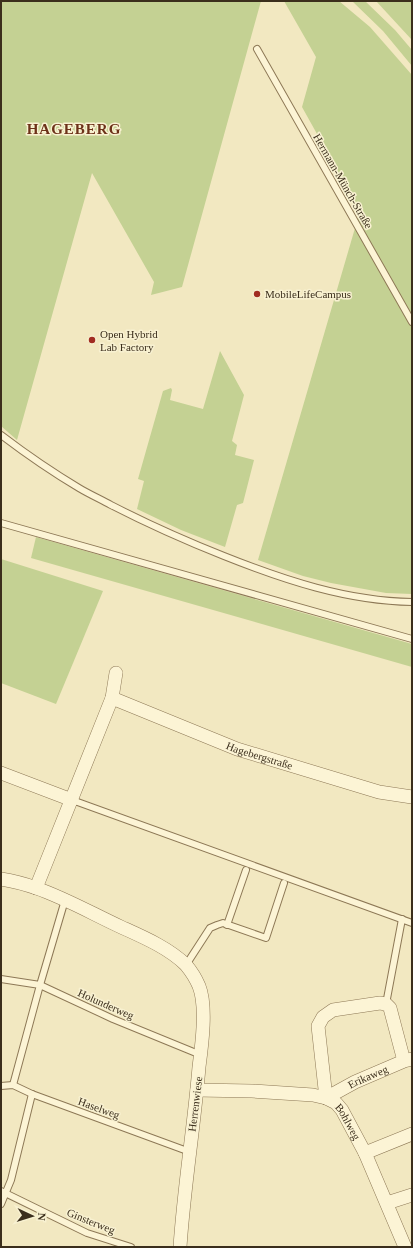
<svg xmlns="http://www.w3.org/2000/svg" width="413" height="1248" font-family="Georgia,serif">
<rect width="100%" height="100%" fill="#f2e8c1"/>
<g fill="#c4d193">
<path d="M1,1h260l-79,286 -31,8 3,-13 -62,-109 -75,267 -16,-14z"/>
<path d="M284,1h55l31,26 42,48v519l-26,-1 -55,-10 -28,-7 -45,-16 102,-349 -58,-104 14,-50z"/>
<path d="M352,1h13l30,29 17,20v16l-29,-35z"/>
<path d="M376,1h36v39z"/>
<path d="M220,351l24,44 -12,46 5,4 -2,10 19,5 -11,43 -6,2 -12,42 -44,-17 -44,-21 7,-28 -6,-2 25,-88 8,-3 1,2 -2,10 33,9z"/>
<path d="M36,537l376,107v23l-381,-109z"/>
<path d="M1,559l102,32 -47,113 -55,-21z"/>
</g>
<g fill="none" stroke-linecap="round" stroke-linejoin="round">
<g stroke="#8d7856" stroke-width="8">
<g id="lane">
<path d="M257,49l155,273"/>
<path d="M1,435c25,19 51,37 78,53 10,6 21,11 32,17 37,19 75,36 113,51 60,24 123,45 188,46"/>
<path d="M1,523l411,116"/>
<path d="M72,800l340,123"/>
<path d="M227,925l19,-55"/>
<path d="M186,965l24,-37 7,-3 6,-2 43,15 18,-55"/>
<path d="M1,979l39,6 73,34 88,36"/>
<path d="M386,1004l16,-85"/>
<path d="M13,1085l27,-100 25,-85"/>
<path d="M1,1086l12,-1 19,9 158,58"/>
<path d="M1,1191l86,42 44,14"/>
<path d="M1,1204l10,-24 21,-86"/>
</g>
</g>
<g stroke="#8d7856" stroke-width="14">
<g id="street">
<path d="M112,698l4,-25"/>
<path d="M1,773l71,27"/>
<path d="M1,879c12,2 24,5 35,9 29,10 57,26 85,39 22,10 48,21 65,38 5,6 10,14 13,21 8,20 3,58 0,81 -5,60 -15,120 -19,180"/>
<path id="s1" d="M36,888l76,-190 125,51 142,43 33,5"/>
<path id="s2" d="M404,1061l-14,-53 -4,-4 -6,-1 -47,7 -10,7 -5,9 8,72 29,-16 49,-21 8,-2"/>
<path id="s3" d="M197,1090l55,1 61,4 13,3 10,5 6,7 23,43 40,94"/>
<path d="M365,1153l47,-19"/>
<path d="M387,1203l25,-8"/>
</g>
</g>
<use href="#lane" stroke="#fcf4d5" stroke-width="6"/>
<use href="#street" stroke="#fcf4d5" stroke-width="13"/>
</g>
<g fill="#a12c21" stroke="#f8f1d1" stroke-width="1.5">
<circle cx="257" cy="294" r="4"/>
<circle cx="92" cy="340" r="4"/>
</g>
<g text-anchor="middle" stroke-width="3" stroke-linejoin="round" paint-order="stroke">
<g font-size="11" fill="#3b2e1c" stroke="#f8f1d1">
<text transform="translate(343 181) rotate(60)" y="4">Hermann-Münch-Straße</text>
<text dy="4" stroke="none"><textPath href="#s1" startOffset="363">Hagebergstraße</textPath></text>
<text transform="translate(106 1004) rotate(24)" y="4">Holunderweg</text>
<text dy="4" stroke="none"><textPath href="#s2" startOffset="256">Erikaweg</textPath></text>
<text transform="translate(195 1104) rotate(-83)" y="4">Herrenwiese</text>
<text transform="translate(99 1108) rotate(20)" y="4">Haselweg</text>
<text dy="4" stroke="none"><textPath href="#s3" startOffset="163">Bohlweg</textPath></text>
<text transform="translate(91 1221) rotate(22)" y="4">Ginsterweg</text>
</g>
<g font-size="11" fill="#3b2e1c" stroke="#f8f1d1" text-anchor="start">
<text x="265" y="298">MobileLifeCampus</text>
<text x="100" y="338">Open Hybrid<tspan x="100" dy="13">Lab Factory</tspan></text>
</g>
<g font-size="15" font-weight="bold" letter-spacing="1" fill="#6c3118" stroke="#f8f1d1">
<text x="74" y="134">HAGEBERG</text>
</g>
</g>
<rect width="413" height="1248" fill="none" stroke="#3b2e1c" stroke-width="4"/>
<g transform="translate(32 1216) rotate(94)" stroke="#f8f1d1" stroke-width="3" paint-order="stroke">
<path d="M0-3L7 15L0 10L-7 15Z" fill="#3b2e1c"/>
<text y="-6" font-size="11" font-weight="bold" text-anchor="middle" fill="#3b2e1c">N</text>
</g>
</svg>
